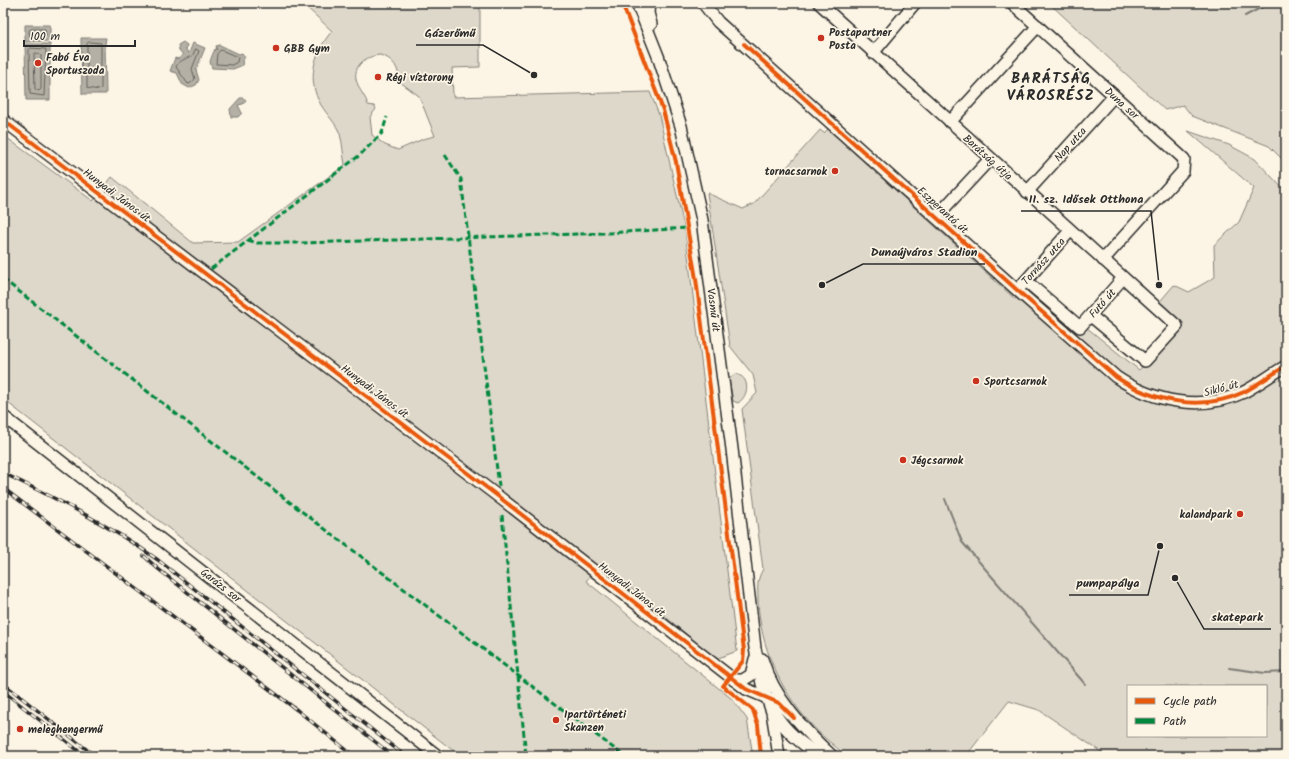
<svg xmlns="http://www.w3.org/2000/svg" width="1289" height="759" font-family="Kalam,sans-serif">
<rect width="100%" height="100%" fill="#fcf5e5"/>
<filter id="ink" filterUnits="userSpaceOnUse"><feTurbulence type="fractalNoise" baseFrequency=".025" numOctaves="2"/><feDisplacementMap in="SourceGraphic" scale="8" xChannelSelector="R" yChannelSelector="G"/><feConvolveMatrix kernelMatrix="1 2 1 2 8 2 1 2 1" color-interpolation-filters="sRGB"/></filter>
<g filter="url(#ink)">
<g fill="#ded8ca" stroke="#84827a" fill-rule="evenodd">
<path d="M302,3h178v64l-28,1 1,29 197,-5 9,23 26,116 52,420 -21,8 -115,-96 -15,18 146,118 15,20 6,37h-293l-457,-357v-264l90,66 19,-24 81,66 45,-1 107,-77c-2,-10 -2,-21 -5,-31 -4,-11 -13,-19 -19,-29 -15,-25 -7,-53 11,-74zM380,55c14,4 18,12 20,27l19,14 16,40 -12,3 -25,11 -13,-5 -13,-10 -2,-18 6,-8 -2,-3 -6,-1c-2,-8 -7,-12 -10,-20 -8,-17 6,-29 22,-30z"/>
<path d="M1049,3h237v160l-17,-17 -77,-30 -9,-11 -18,5z"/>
<path d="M828,129l187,170 13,-19 111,90 41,-43 -24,-21 18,-21 15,7 26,-15 -1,-32 25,-23 15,-34 -66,-57 41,14 26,14 31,33v564h-179l-68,-46 -30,-9 -43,55h-120c-12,-11 -26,-21 -36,-33 -30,-33 -50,-77 -52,-122 0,-14 -2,-20 5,-32l-21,-160 15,-16 -4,-18 -23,-29 -23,-153 36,16 11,-5 66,-74 4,3zM1128,686h138v50h-138z"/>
<path d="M735,374c15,2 15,21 3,29l-5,-2 -4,-22z"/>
</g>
<g fill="#b4b0a5" stroke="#7d7b74">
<path d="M25,25h25v16l-25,1z"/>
<path d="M81,38h25l-1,6 1,50h-24z"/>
<path d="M183,42l4,3 -1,5 3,3 4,-10 12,5 -9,22 3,10 -3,5 -7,3 -7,-4 -5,-11 -7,-2 5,-13 3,1 5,-4 -4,-5 -1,-5z"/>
<path d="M25,44h25v56h-24z"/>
<path d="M220,45l19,9 3,-1 3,4 -3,4 1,4 -10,4 -21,-1 -2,-6c1,-4 3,-9 5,-13l2,1 -1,-4z"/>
<path d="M240,98h3l3,2 -3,4 -5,1 4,8 -4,4h-7l-1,-8z"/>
</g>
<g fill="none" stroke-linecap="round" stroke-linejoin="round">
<g stroke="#62605c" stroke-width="1">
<path d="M31,29h14l1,7 -16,1 -1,-6z"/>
<path d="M89,42l12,1v45l-2,2 -12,-2v-44z"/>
<path d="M31,48l15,1 -2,47 -14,-2 -1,-44z"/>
<path d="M196,49l3,2 -7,18 3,10 -4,4 -3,1 -12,-17c2,-6 11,-9 16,-11z"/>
<path d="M221,50l17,7 -1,5 -5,3 -16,-1 1,-10z"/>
<path d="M36,53l5,2v34l-2,2 -4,-2 -1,-34z"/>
</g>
<g stroke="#7d7b74" stroke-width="2">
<path d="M1245,16l25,-13"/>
<path d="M945,499l17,43 123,142"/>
<path d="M1229,668l36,5 21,-1"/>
</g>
<g stroke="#2b2b2b" stroke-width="14">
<g id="minor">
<path d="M637,3l21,53 23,70 21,94 30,229 23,199 7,36 10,28 7,44"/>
<path d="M649,3l-1,10 3,11"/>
<path d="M703,3l15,19 299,268 99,87c37,25 86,35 128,15 15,-8 28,-18 42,-26"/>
<path d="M819,3l358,323 -32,35 -54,-45"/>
<path d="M1012,3l172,156 -1,12 -80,89"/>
<path d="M873,53l42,-50"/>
<path d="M3,120l496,377 247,192 33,14 15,15"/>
<path d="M950,122l88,-96"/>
<path d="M1027,192l87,-96"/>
<path d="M937,216l53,-57"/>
<path d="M1026,281l54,46 43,-49"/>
<path d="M1022,285l48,-54"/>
<path d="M3,416l435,340"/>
<path d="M762,659c12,39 41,70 70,97"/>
<path d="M734,680h9l8,-5 4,-16"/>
<path d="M774,712c11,19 28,32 46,44"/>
</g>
</g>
<use href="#minor" stroke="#fcf5e5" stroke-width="11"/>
<g stroke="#2b2b2b" stroke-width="3.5">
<g id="rail">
<path d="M3,473c54,26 106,52 155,87l247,196"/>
<path d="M3,488l294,222 57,46"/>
<path d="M144,556l13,12 236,188"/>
<path d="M3,683l92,73"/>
<path d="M3,691l82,65"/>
</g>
</g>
<use href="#rail" stroke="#fcf5e5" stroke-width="2" stroke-dasharray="6" stroke-linecap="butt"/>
<g stroke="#00873e" stroke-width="3" stroke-dasharray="6 3" stroke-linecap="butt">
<path d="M445,155l16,24 38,307"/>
<path d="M248,240l9,3h45l306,-10 80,-5"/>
<path d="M211,269l149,-114 22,-22 5,-16"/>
<path d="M3,279l293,228 328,249"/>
<path d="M502,515l24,241"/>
</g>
<g stroke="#fcf5e5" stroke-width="6">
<g id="cycleway">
<path d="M622,3l41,107 13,52 20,117 48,371 -1,11 -20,25 30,24 5,15 3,31"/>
<path d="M744,44l273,246 99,87c37,25 86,35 128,15 15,-8 28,-18 42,-26"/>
<path d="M3,120l496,377 247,192 33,14 15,15"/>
</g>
</g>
<use href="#cycleway" stroke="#e8590c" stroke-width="4"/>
</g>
</g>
<g fill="#c8321e" stroke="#fcf5e5" stroke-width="1.5">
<circle cx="821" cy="38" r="4"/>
<circle cx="276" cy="48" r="4"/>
<circle cx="38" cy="63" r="4"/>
<circle cx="378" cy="77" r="4"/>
<circle cx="835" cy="171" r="4"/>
<circle cx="976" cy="381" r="4"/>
<circle cx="903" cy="460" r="4"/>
<circle cx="1240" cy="514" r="4"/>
<circle cx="556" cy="720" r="4"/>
<circle cx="20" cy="729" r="4"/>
</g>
<g text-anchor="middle" stroke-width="3.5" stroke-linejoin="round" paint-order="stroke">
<g font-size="11" font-weight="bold" fill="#2b2b2b" stroke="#fcf5e5" text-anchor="start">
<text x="829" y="36">Postapartner<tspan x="829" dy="13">Posta</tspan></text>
<text x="284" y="52">GBB Gym</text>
<text x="46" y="61">Fabó Éva<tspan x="46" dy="13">Sportuszoda</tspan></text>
<text x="386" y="81">Régi víztorony</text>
<text x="827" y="175" text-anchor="end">tornacsarnok</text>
<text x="984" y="385">Sportcsarnok</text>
<text x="911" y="464">Jégcsarnok</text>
<text x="1232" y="518" text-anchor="end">kalandpark</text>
<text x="564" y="718">Ipartörténeti<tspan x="564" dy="13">Skanzen</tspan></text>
<text x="28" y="733">meleghengermű</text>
</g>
<g font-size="11" fill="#2b2b2b" stroke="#fcf5e5">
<text transform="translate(1122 103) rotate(42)" y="4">Duna sor</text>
<text transform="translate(1070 144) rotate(-48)" y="4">Nap utca</text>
<text transform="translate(988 157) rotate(42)" y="4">Barátság útja</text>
<text transform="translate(117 195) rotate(37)" y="4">Hunyadi János út</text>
<text transform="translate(943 210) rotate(42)" y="4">Eszperantó út</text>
<text transform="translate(1043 261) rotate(-48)" y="4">Tornász utca</text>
<text transform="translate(1102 303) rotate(-49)" y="4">Futó út</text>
<text transform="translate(714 310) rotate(83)" y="4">Vasmű út</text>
<text transform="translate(1221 388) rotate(-15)" y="4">Sikló út</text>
<text transform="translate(375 391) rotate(37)" y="4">Hunyadi János út</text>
<text transform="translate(221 585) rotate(38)" y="4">Garázs sor</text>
<text transform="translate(632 589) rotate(38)" y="4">Hunyadi János út</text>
</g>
<g font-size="15" font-weight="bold" letter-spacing="1" fill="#2b2b2b" stroke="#fcf5e5">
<text x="1051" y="83">BARÁTSÁG<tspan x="1051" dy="17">VÁROSRÉSZ</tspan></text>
</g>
</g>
<path fill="none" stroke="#2b2b2b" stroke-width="1.5" d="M534 75L483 45H416M1159 285L1151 211H1021M822 285L863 264H985M1160 546L1148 595H1069M1175 578L1204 629H1271"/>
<g fill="#2b2b2b" stroke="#fcf5e5" stroke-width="1.5">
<circle cx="534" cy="75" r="4"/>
<circle cx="1159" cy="285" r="4"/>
<circle cx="822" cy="285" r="4"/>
<circle cx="1160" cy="546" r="4"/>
<circle cx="1175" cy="578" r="4"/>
</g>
<g font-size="12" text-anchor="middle" font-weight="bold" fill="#2b2b2b" stroke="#fcf5e5" stroke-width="3.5" stroke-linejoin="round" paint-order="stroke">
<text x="450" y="37">Gázerőmű</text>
<text x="1086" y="203">II. sz. Idősek Otthona</text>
<text x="924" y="256">Dunaújváros Stadion</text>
<text x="1108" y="587">pumpapálya</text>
<text x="1237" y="621">skatepark</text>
</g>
<rect width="1289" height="759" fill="none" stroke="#fcf5e5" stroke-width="16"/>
<rect x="8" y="8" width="1273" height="743" fill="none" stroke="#2b2b2b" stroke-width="1.5" filter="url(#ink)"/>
<rect x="1127" y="685" width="140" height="52" fill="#fcf5e5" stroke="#a8a49b"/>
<rect x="1135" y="698" width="20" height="6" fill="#e8590c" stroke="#a8a49b"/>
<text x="1163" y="705" font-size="12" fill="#2b2b2b">Cycle path</text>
<rect x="1135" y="718" width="20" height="6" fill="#00873e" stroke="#a8a49b"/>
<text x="1163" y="725" font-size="12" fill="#2b2b2b">Path</text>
<path d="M24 40v6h111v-6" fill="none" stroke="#2b2b2b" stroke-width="2"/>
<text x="30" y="40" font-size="12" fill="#2b2b2b" stroke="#fcf5e5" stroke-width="3" paint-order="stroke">100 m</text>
</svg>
